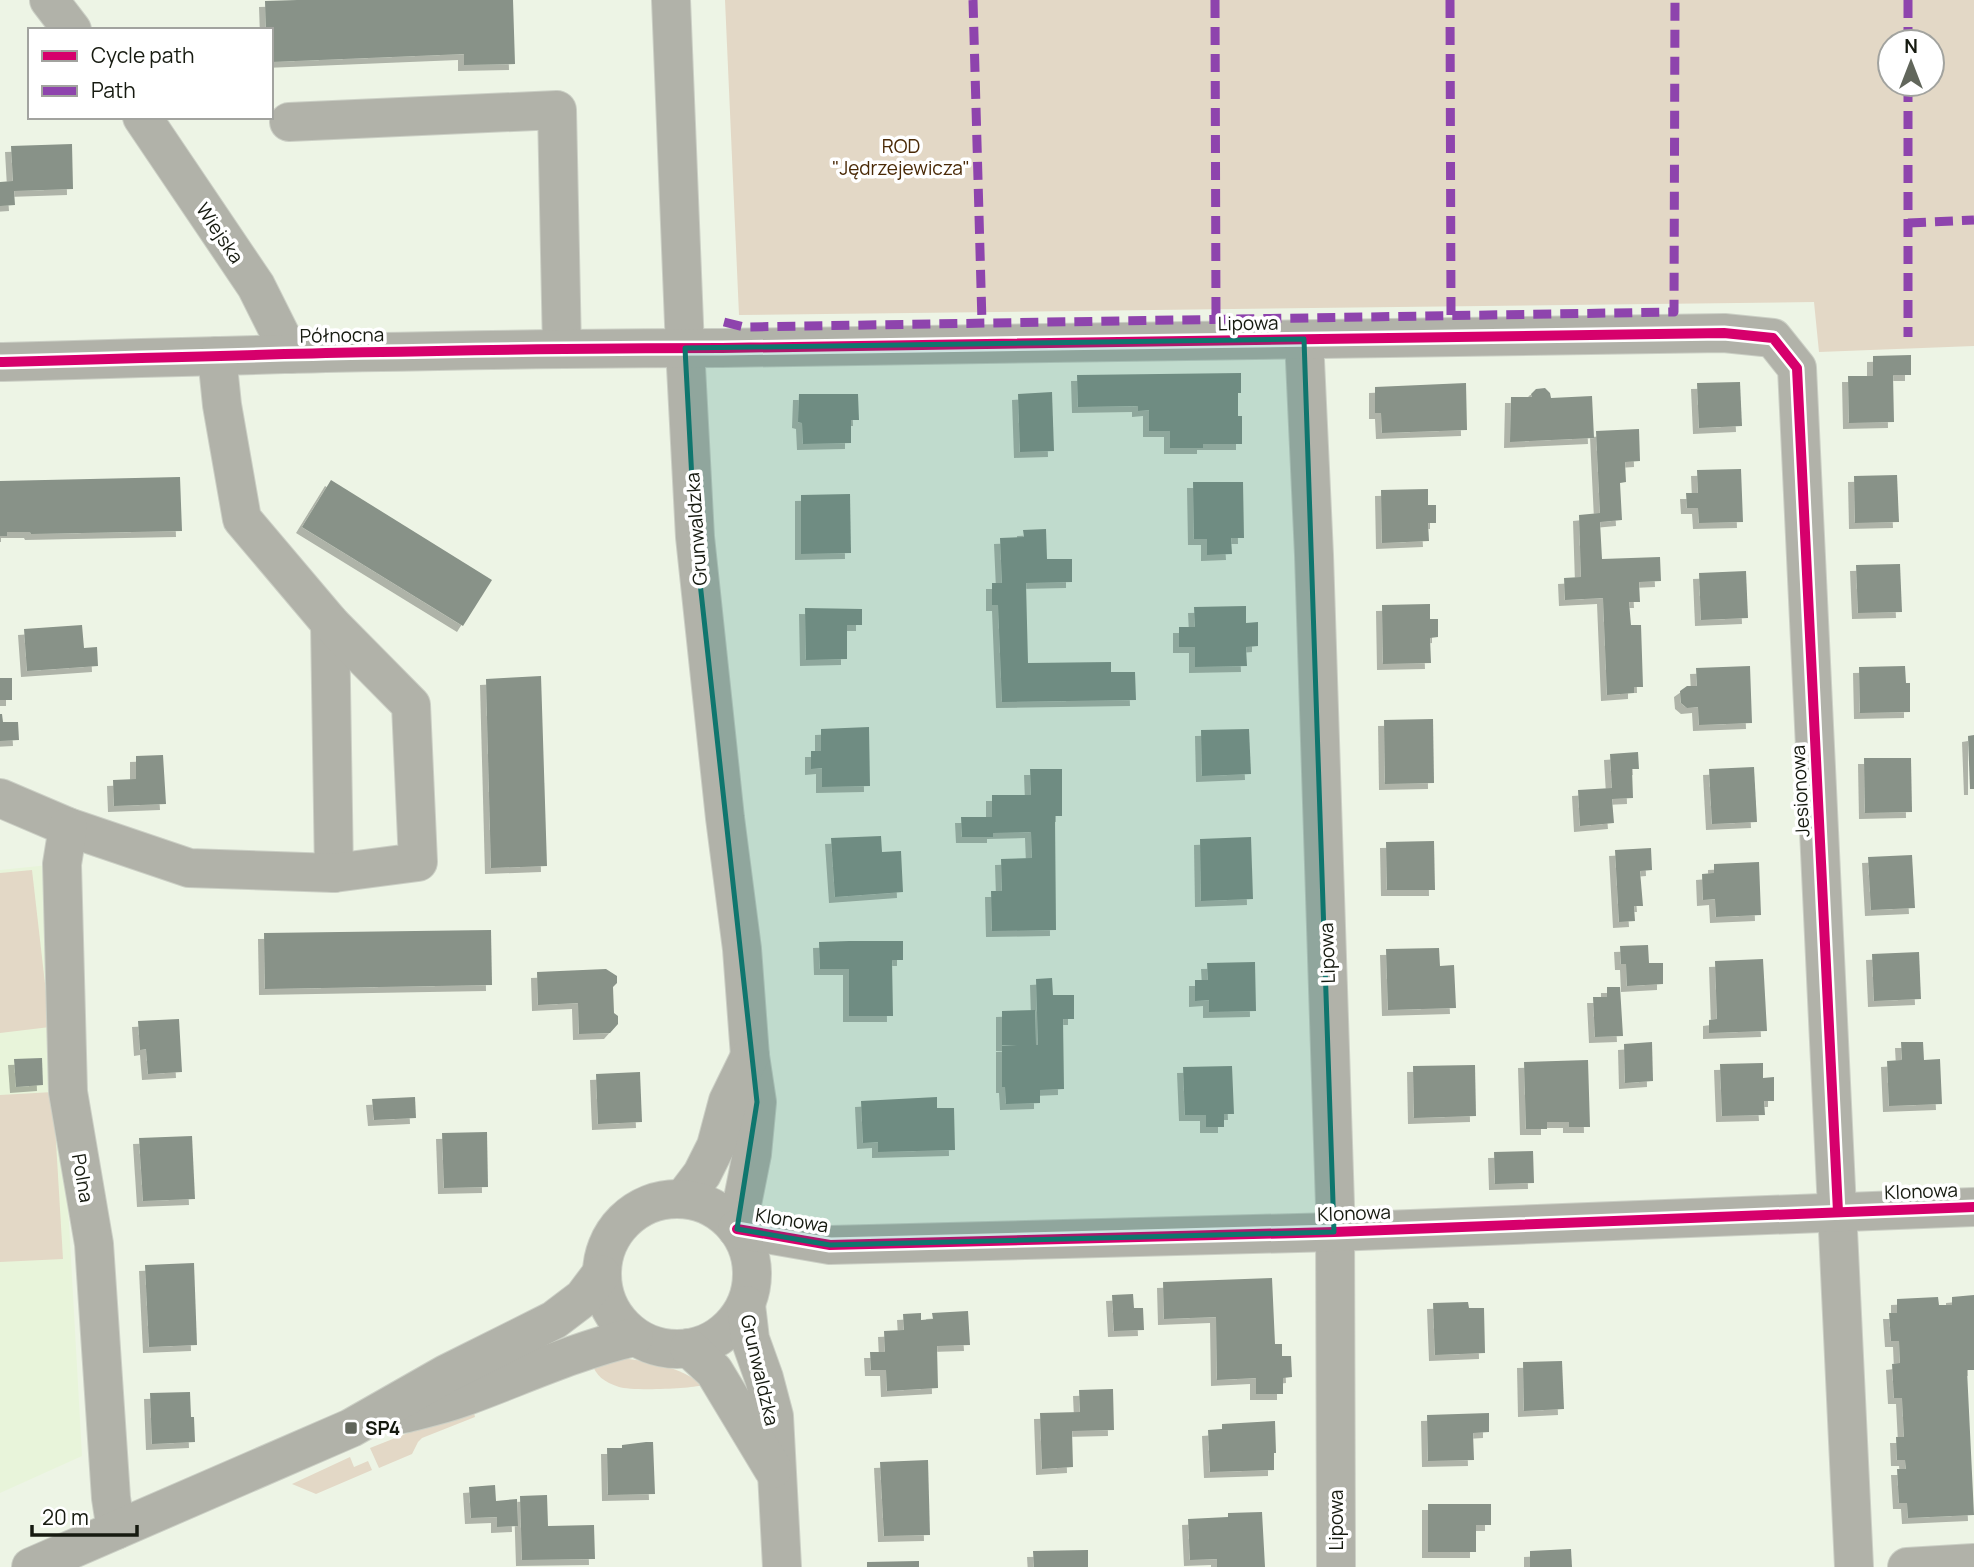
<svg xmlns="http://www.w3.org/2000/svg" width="1974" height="1567" font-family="Manrope,sans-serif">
<defs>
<filter id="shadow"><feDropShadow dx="-6" dy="6" stdDeviation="0" flood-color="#0004"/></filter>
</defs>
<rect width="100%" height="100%" fill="#edf4e5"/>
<path fill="#e8f4da" d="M49,865l33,591 -82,37v-623z"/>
<g fill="#e3d8c6" fill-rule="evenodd">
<path d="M725,0h1249v346l-155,6 -5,-50 -1075,13zM1932,42v42h-42v-42z"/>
<path d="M32,870l18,157 -50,6v-160z"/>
<path d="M53,1092l10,167 -63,3v-167z"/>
<path d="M620,1358c28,3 61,9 82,27 -11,4 -71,6 -83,2 -15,-5 -23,-11 -28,-25z"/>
<path d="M466,1410l8,3 1,4 -53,21 -4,4 -6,12 -33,14 -9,-20z"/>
<path d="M350,1457l4,10 14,-6 4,9 -56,24 -24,-10z"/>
</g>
<g fill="#889288" filter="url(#shadow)">
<path d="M297,0h216l2,64 -51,1v-11l-193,8v-32h-5l-1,-29z"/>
<path d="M72,144l1,45 -59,2 1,14 -15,1v-24l13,-1 -2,-35z"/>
<path d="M1911,355v20h-18l1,47 -45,1 -1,-47h25v-20z"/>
<path d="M1241,373v20h-3v23h4v28h-39v4h-33v-17h-21v-21l-11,1v-5l-60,1 -1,-32z"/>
<path d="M1740,382l2,44 -43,2 -2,-45z"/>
<path d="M1466,383l1,47 -85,3 -1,-20h-6v-26z"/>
<path d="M1545,388l5,5 1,5 41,-2 2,42 -84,4 1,-45h21l-1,-3 5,-5z"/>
<path d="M1052,392l2,59 -34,1 -2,-58z"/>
<path d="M799,394h59l1,26h-8v23l-48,1 -1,-21 -4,-1z"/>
<path d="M1639,429l1,32 -15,1 1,20 -6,1 2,37 -22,2 2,37 58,-2 1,24 -22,1 1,20h-11l2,23h10l2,62h-9v6l-27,2 -4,-97 -38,2 -1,-22 17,-1 -2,-62 21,-2 -4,-82z"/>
<path d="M1741,469l2,53 -44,1 -1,-15h-11l-1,-15h12l-1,-23z"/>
<path d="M1897,475l2,47 -44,1 -1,-47z"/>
<path d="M180,477l2,54 -151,3 -1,-2h-23v4h-7v-55z"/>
<path d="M331,480l161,100 -29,46 -161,-99z"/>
<path d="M1193,482h50l1,56h-13l1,16 -25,1v-16h-13z"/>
<path d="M1428,489v16h8v18h-8l1,18 -47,2 -1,-53z"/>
<path d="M850,494l1,59 -50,1v-59z"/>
<path d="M1046,529l1,30h25v23l-46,1 2,80 83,-1v10h24l1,28 -134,2 -4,-97h-6v-22h10l-2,-45 24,-1 -1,-7z"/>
<path d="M1900,564l2,48 -44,1 -2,-48z"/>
<path d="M1746,571l2,47 -47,2 -2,-47z"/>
<path d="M1430,604v15h8v18l-8,1 1,25 -48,1 -1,-59z"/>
<path d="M1246,606v17l12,-1v24l-12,1 1,19 -52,1v-20h-16v-20h16l-1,-20z"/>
<path d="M805,608l57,1v16h-15v34l-41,1z"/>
<path d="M82,625l2,23 13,-1 1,19 -71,5 -3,-42z"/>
<path d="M1750,666l2,57 -53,2 -1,-18 -11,1 -6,-5 -1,-12 7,-5h10l-1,-18z"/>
<path d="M1905,666l1,17h4v29l-50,1 -1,-46z"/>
<path d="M541,676l6,190 -56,2 -5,-189z"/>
<rect x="0" y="678" width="12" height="22"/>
<path d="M0,714h2l1,8h15l1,18 -19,1z"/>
<path d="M1433,719l1,64 -49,1 -1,-64z"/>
<path d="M869,727l1,59 -48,1v-19l-11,1v-18h10v-22z"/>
<path d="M1249,729l2,45 -49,2 -1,-46z"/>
<path d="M1974,735v54h-4l-2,-53z"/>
<path d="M1638,752l1,17h-7l1,29 -21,1 2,24 -34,3 -2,-36 34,-2 -2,-34z"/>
<path d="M163,755l3,49 -52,2 -1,-26 23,-1v-23z"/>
<path d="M1864,758h47l1,54 -47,1z"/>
<path d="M1754,767l3,55 -45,2 -3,-55z"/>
<path d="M1030,769h32v47h-7l1,114 -64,1 -1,-40h11l-1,-32 31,-1 -1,-26 -38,1v4h-31l-1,-20h31v-22h39z"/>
<path d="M881,836l1,16 19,-1 2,41 -68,5 -4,-59z"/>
<path d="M1251,837l2,62 -52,2 -1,-62z"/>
<path d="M1434,841l1,49h-48l-1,-48z"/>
<path d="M1651,848l1,22 -12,1 3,35h-9l1,15 -16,1 -4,-72z"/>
<path d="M1912,855l3,53 -44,2 -3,-53z"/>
<path d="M1759,862l2,53 -45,2 -1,-18 -12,1 -1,-26 12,-1v-9z"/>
<path d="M491,930l1,55 -227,4 -1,-56z"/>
<path d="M849,941h54v19h-11l1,56h-44v-47h-29l-1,-27z"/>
<path d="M1648,945l1,18h14v21l-36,2 -1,-22h-5l-1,-18z"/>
<path d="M1439,948l1,18 14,-1 2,43 -68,2 -2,-61z"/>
<path d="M1919,952l2,47 -47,2 -2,-47z"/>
<path d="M1763,959l4,72 -58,2v-13l8,-1 -2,-58z"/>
<path d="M1255,962l1,49 -47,1v-12l-14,1v-21h13l-1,-17z"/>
<path d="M606,969l11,7v7l-4,4 1,26 4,3v8l-8,9 -31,1 -1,-31 -40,2 -1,-33z"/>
<path d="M1052,978l1,17h21v24h-11l1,70 -24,1v13l-34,1 -1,-17h-3v-41l15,-1h-15v-34l33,-1 1,35h2l-2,-66z"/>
<path d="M1607,987h13l3,49 -28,1 -2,-40h14z"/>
<path d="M179,1019l3,53 -34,2 -2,-25 -6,1 -2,-29z"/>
<path d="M1652,1042l1,39 -28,2 -1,-39z"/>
<path d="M1901,1042h22l1,18 16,-1 2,45 -53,2 -2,-45 15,-1z"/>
<path d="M42,1058l1,27 -27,2 -2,-28z"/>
<path d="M1588,1060l2,67h-21v-5h-22v7h-21l-2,-67z"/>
<path d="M1763,1063v15l11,-1v24h-10l1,14 -43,1 -2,-52z"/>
<path d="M1475,1065l1,51 -62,2 -1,-52z"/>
<path d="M1232,1066l2,48h-10v13h-18v-12h-21l-2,-48z"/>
<path d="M640,1072l2,50 -44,2 -2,-50z"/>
<path d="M415,1097l1,21 -42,2 -2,-21z"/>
<path d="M937,1097v11h17l1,42 -77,2v-10l-15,1 -2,-42z"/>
<path d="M487,1132l1,55 -44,1 -2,-55z"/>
<path d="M192,1136l3,63 -52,2 -4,-63z"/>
<path d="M1533,1151l1,32 -39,1 -1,-32z"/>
<path d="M194,1263l3,82 -48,2 -4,-82z"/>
<path d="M1272,1278l3,66h7v12h9l1,21 -9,1v16h-27v-16l-39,2 -1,-63 -52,2 -1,-37z"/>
<path d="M1133,1294l1,14h9l1,22 -30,1 -2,-36z"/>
<path d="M1974,1295v75h-7l7,145 -66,3 -1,-15h-8l-2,-34h9l-1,-9h-8l-1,-23h8l-2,-39h-8l-2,-34 8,-1 -1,-22h-8l-2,-28h8v-14l41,-2 1,8h13v-8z"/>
<path d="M1468,1302l1,6h15l1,45 -50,2 -2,-52z"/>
<path d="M968,1311l2,34 -33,1 1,42 -51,3 -1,-21h-15l-1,-18h15l-1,-21 20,-1 -1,-16 18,-1v7l12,-1 -1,-6z"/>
<path d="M1562,1361l2,48 -40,2 -1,-49z"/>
<path d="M1113,1389l1,41 -42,1 1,36 -31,2 -2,-56 40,-1 -1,-22z"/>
<path d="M190,1392l1,25h3l1,25 -43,2 -2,-51z"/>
<path d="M1489,1413v19l-16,1 1,27 -46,1 -1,-46z"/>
<path d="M1275,1421l1,32h-2v17l-64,2 -2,-42 14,-1v-5z"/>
<path d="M646,1442h7l2,52 -47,1 -1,-47h15v-3z"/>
<path d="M928,1460l2,75 -46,1 -4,-74z"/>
<path d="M495,1485l1,16 21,-2 1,27 -21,1v-10l-26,1 -2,-31z"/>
<path d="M547,1495l1,31 46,-1 1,34 -73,1 -2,-64z"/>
<path d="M1428,1504h63v21h-15v27h-48z"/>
<path d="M1262,1512l3,55h-48v-8l-27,1 -2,-41 40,-2v-4z"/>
<path d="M1571,1549l1,18h-42v-16z"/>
<path d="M1088,1550v17h-54l-1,-16z"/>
<path d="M919,1561v6h-52v-5z"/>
</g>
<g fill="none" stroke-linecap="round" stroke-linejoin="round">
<g stroke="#cbcfc5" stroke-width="40">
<g id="minor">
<path d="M49,0l23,30"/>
<path d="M671,0l14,348 10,189 30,281 17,131 8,107 7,46 -5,52 -15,75"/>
<path d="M142,117l114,169 34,68"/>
<path d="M289,122l268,-12 5,239"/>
<path d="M1304,339l10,216 21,650 1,362"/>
<path d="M0,362c241,-7 481,-14 722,-14l1002,-15 49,5 24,30 57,1199"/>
<path d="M330,623l4,250"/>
<path d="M0,798l68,29 121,41 145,5 84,-11 -7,-157 -81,-82 -88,-104 -20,-114 -5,-49"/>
<path d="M68,827l-6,37 6,228 26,152 17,254 5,32"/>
<path d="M683,1199l19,-25 14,-28 12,-45 22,-45"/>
<circle cx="677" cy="1274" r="75"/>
<path d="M737,1229l93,16 504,-13 640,-25"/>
<path d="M746,1305l4,34 14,39 10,38 8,151"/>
<path d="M689,1348l25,23 59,98"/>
<path d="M403,1414c19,-5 39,-9 58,-16 58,-21 113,-47 173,-61"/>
<path d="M31,1567l320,-139 95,-54 108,-54 29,-22 18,-24"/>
<path d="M1907,1567l67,-4"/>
</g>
</g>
<use href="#minor" stroke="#b1b2a9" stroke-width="38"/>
<g stroke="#8e44ad" stroke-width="9" stroke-dasharray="18 9" stroke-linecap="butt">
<path d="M973,0l9,323"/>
<path d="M1215,0l1,319"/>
<path d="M1450,0l1,315"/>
<path d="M1908,0v42"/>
<path d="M1908,84v253"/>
<path d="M1908,223l66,-3"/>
<path d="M724,322l20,5 930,-15 1,-312"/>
</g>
<g stroke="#fff" stroke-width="15">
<g id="cycleway">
<path d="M0,362c241,-7 481,-14 722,-14l1002,-15 49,5 24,30 41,844"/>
<path d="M737,1229l93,16 504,-13 640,-25"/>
</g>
</g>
<use href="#cycleway" stroke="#d6006c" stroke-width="10"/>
</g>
<path fill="#0f766e" fill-opacity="0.2" stroke="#0f766e" stroke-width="5" stroke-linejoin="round" d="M1304,339l30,893 -504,13 -93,-16 20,-127 -62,-565 -10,-189z"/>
<rect fill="#61665b" stroke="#fff" stroke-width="2.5" x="344" y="1421" width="14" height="14" rx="3.5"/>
<g text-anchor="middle" stroke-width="7" stroke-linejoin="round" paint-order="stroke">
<g font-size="19" fill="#4a2a07" stroke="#fff">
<text x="901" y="153">ROD<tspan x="901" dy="22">"Jędrzejewicza"</tspan></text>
</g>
<g font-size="19" fill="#161a10" stroke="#fff">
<text transform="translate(220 233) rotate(56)" y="7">Wiejska</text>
<text transform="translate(1248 323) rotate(-1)" y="7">Lipowa</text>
<text transform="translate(342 335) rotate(-1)" y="7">Północna</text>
<text transform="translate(696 529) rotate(-94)" y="7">Grunwaldzka</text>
<text transform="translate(1800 791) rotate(-93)" y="7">Jesionowa</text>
<text transform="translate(1327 953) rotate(-92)" y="7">Lipowa</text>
<text transform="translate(83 1178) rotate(80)" y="7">Polna</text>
<text transform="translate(1921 1191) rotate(-2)" y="7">Klonowa</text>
<text transform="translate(1354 1213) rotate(-2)" y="7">Klonowa</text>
<text transform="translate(792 1220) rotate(9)" y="7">Klonowa</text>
<text transform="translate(760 1370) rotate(77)" y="7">Grunwaldzka</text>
<text transform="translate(1336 1520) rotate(-90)" y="7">Lipowa</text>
</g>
<g font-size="19" font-weight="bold" fill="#161a10" stroke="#fff" text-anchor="start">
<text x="365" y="1435">SP4</text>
</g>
</g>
<rect x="28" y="28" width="245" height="91" fill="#ffffff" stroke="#a2a39f" stroke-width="2"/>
<rect x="42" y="51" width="35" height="10" fill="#d6006c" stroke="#a2a39f" stroke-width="2"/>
<text x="91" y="63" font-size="21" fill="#161a10">Cycle path</text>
<rect x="42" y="86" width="35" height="10" fill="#8e44ad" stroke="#a2a39f" stroke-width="2"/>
<text x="91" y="98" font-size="21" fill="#161a10">Path</text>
<g transform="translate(1911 63)"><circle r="33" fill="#ffffff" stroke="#a2a39f" stroke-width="2"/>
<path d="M0-5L12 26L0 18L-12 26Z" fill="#61665b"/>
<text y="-10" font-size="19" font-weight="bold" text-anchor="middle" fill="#161a10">N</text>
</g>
<path d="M32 1525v10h105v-10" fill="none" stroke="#161a10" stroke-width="3.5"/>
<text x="42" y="1525" font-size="21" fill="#161a10" stroke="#ffffff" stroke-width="5" paint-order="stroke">20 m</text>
</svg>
